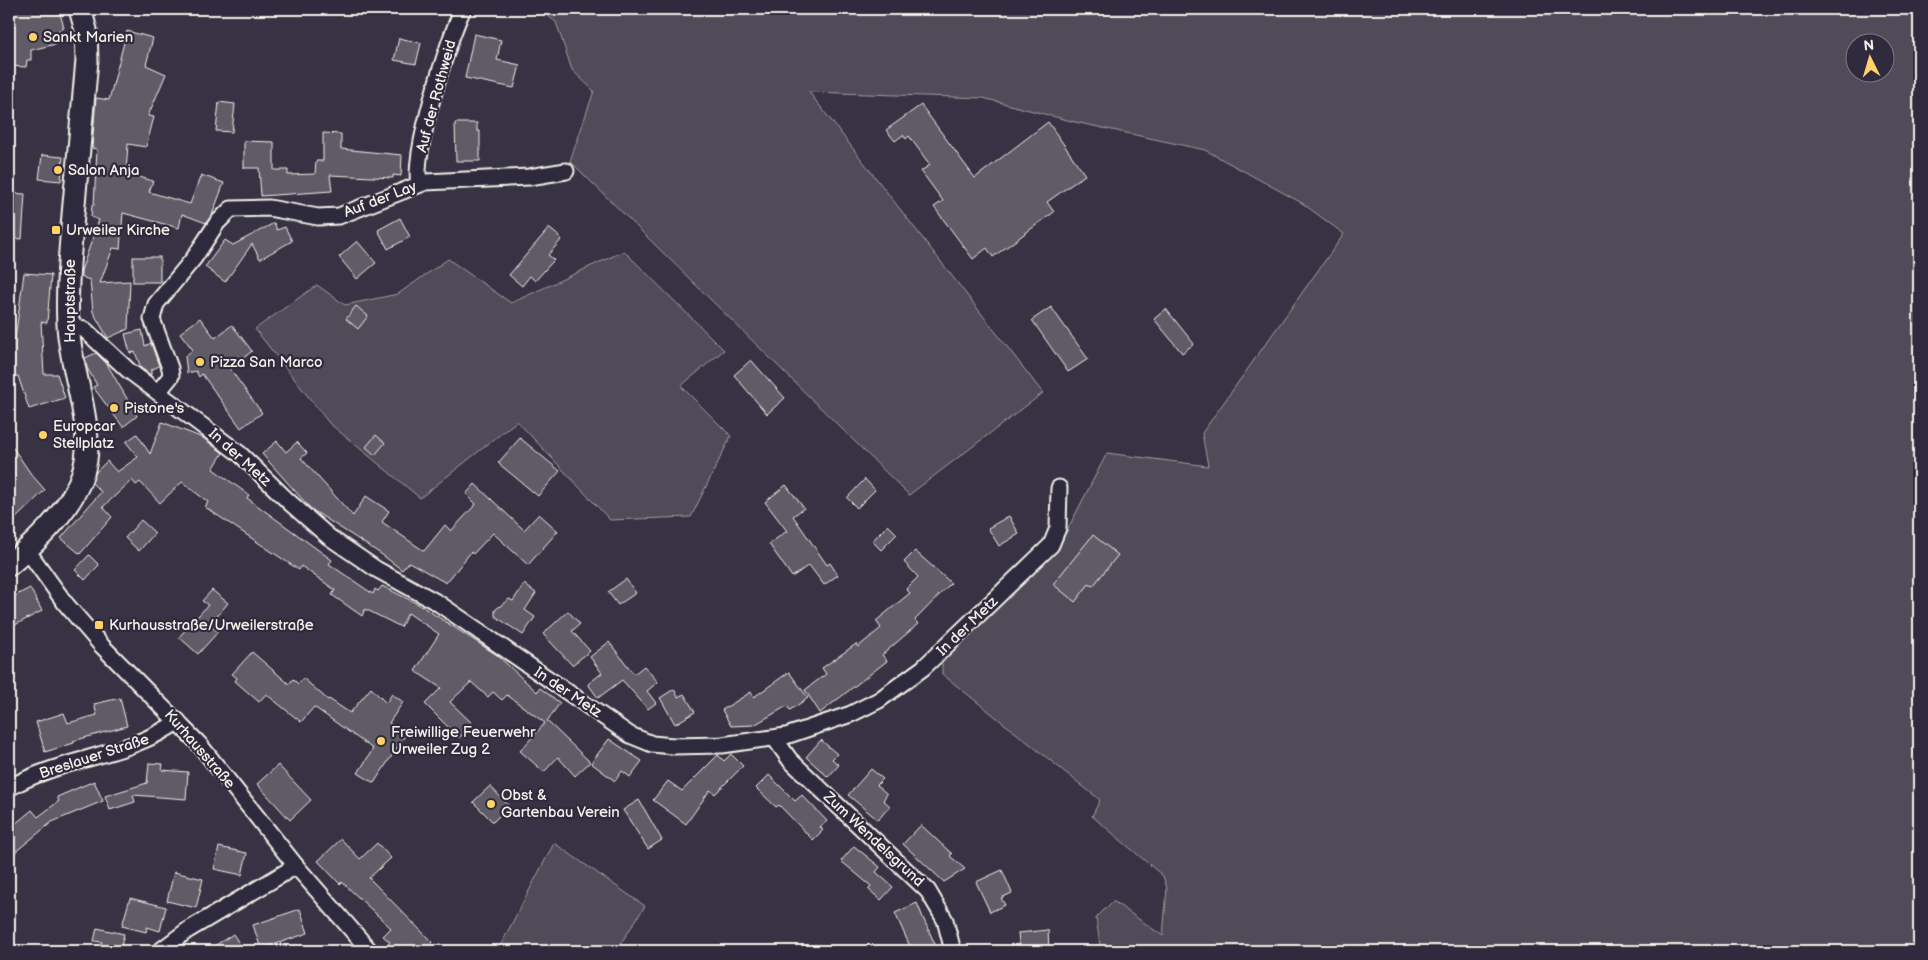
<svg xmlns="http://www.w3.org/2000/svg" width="1928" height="960" font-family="'Balsamiq Sans',sans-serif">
<rect width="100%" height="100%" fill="#373244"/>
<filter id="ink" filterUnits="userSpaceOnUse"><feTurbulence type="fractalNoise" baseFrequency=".02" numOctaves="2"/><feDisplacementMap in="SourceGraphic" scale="10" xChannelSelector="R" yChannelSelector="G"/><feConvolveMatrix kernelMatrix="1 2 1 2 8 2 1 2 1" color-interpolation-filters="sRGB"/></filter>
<g filter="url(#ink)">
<g fill="#504b59" stroke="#a29ea0" fill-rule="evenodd">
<path d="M539,9h1380v942h-818l-5,-33 17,-17 50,35 4,-48 -4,-12 -71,-60 8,-16 -158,-126v-14l116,-112 49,-95 101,13 -6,-33 142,-199 -42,-31 -97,-53 -130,-28 -92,-24 -174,-6 234,301 -134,102 -339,-334 24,-70 -22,-21 -16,-48zM1856,42h30v30h-30z"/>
<path d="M624,251l100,99 -43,36 50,50 -40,81 -81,3 -93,-99 -97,77 -91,-75 -74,-94 62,-44 28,20 53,-11 50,-35 63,44z"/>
<path d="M554,843l91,63 -29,45 -118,-1z"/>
</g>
<g fill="#5f5c67" stroke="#f4f1e8">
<path d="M9,9h50l1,4 4,15 -5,2 1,7 -5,1 1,6 -25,6v10h-4l-1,7 -17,-1z"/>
<path d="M127,31l26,7 -7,27 20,9 -18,42 6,1 -8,30 -18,-3 -2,29 27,8 -4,11 41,12 11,-29 23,8 -12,32 -6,8 -24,-9 -3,14 -56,-15 -3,36 -7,-1 -13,35 30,-2 -2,48 -20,9 -15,-26 -3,-32 -9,-3v-6l18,-51 -8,-3 1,-12h2l3,-56 -5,-1 4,-50 13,2z"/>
<path d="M474,34l27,6 -4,20 23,5 -6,23 -49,-10z"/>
<path d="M399,38l22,5 -5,21 -22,-4z"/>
<path d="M219,102l16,2 -3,28 -16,-1z"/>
<path d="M921,105l54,73 73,-56 37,53 -38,27 7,10 -61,45 -6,-9 -14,11 -39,-52 9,-6 -22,-30 9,-6 -21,-29 -3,3 -3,-4 -8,6 -9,-11z"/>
<path d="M455,123h22v8h3v30h-24z"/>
<path d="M323,133l18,1v15l61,6 -1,21 -8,-1v3l-63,-3 2,16 -71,5 -2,-28h-15v-27l30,1v28h14v5l27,-1 1,-13h7z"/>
<path d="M42,155l21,2 -2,24 -22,-2z"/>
<path d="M9,193l16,1 -3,45 -13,-1z"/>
<path d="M400,218l10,19 -22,12 -10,-19z"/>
<path d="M274,223l3,7 8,-3 7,14 -32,18 -8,-15 -27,38 -20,-15 20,-27 8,5z"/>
<path d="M549,228l13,11 -14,16 6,5 -19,21 -5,-5 -8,10 -13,-11z"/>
<path d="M357,241l19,22 -19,16 -18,-22z"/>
<rect x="133" y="257" width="27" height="25"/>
<path d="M24,273l27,2 -4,48 -6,-1 3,52h13l8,24 -36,11 -11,-33h-9v-37h6z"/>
<path d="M356,306l12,10 -10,13 -12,-10z"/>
<path d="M1051,307l37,52 -20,13 -36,-52z"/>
<path d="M1166,309l28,35 -12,9 -28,-34z"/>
<path d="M200,318l15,20 17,-13 20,26 -22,18 32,44 -21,15 -39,-54 -3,3 -3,-6 -9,2 -2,-17 8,-6 -13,-17z"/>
<path d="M142,330l3,16 6,-3 8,23 -8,4v5l-10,-7 -6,-16 -5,1 -5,-19z"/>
<path d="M96,353l11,11 30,52 -14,11 -30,-40 4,-2 -10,-17 -2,-10z"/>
<path d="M751,360l34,38 -18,16 -33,-39z"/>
<path d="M162,422l41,16 20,15 -10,16 36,26 -2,3 85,62 -3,4 44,30 2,-5 3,2 4,-5 36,18 79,51 40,37 3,-4 20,15 -13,18 43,41 -15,14 -17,-19 -14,15 -24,-21 25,-28 -38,-28 -5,5 -9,-8 -5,5 -17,-15 -21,20 23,22 -14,14 -34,-34 16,-16 -26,-17 24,-37 -31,-21 -7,14 -36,-18 -3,7 -30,-21 3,-5 -34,-24 -2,4 -94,-63 3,-5 -26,-20 -22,21 -20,-21 -4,3 -4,-5 -29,27 9,10 -32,37 -19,-16 40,-46 -9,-9 4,-11 11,-11 10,11 21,-15 -12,-15 11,-8 13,20z"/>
<path d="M376,435l9,8 -10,12 -9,-8z"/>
<path d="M520,438l40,33 -22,25 -40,-33z"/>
<path d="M277,441l9,11 11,-10 10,11 -6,5 52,58 13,-20 23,15 -7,11 42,29 21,-26 6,6 25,-27 -10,-10 9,-10 49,46 15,-16 19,17 -30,34 -35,-32 -20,21 -2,-2 -25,31 -37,-21 -7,8 -21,-16 -70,-45 -49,-55z"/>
<path d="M9,442l22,32 14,16 -36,35z"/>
<path d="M865,479l10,11 -18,18 -10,-10z"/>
<path d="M786,485l18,23 -11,8 34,49 3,-2 8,12 -14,10 -15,-20 -17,12 -23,-33 18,-13 -22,-29z"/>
<path d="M1009,516l10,18 -20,12 -11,-18z"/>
<path d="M141,520l14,13 -16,18 -14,-13z"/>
<path d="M888,525l9,9 -16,16 -9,-9z"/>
<path d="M1093,535l25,20 -25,31 -4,-2 -14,18 -22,-18z"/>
<path d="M915,551l36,32 -36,37 3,4 -36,31 5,6 -67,52 -15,-23 21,-16 -4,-6 34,-24 2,3 23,-19 -5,-7 34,-28 -4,-4 12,-12 -14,-15z"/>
<path d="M89,555l10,10 -14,15 -10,-10z"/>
<path d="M626,579l10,14 -18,12 -10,-13z"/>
<path d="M524,584l12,9 -11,17 10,7 -12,18 -28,-19v-6l14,-11 4,2z"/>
<path d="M30,588l12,23 -33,17v-29z"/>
<path d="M212,590l16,13 -18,22 8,7 -20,22 -19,-17 29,-32 -6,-4z"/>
<path d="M568,611l12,13 -8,7 18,20 -18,14 -29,-31z"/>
<path d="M609,642l25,32 10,-8 14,16 -11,9 9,12 -8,6 -26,-29 -24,18 -10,-14 14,-11 -12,-16z"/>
<path d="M252,652l37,32 4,-5 5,5 5,-6 25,22 1,-1 21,14 21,-25 15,15 6,-9 11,8 -14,21 17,11 -32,49 -16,-10 15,-24 -59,-42 -13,15 -35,-28 -7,8 -24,-21 2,-3 -5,-4z"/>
<path d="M789,672l19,26 -18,12 -3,-4 -33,19 -23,1 -9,-16 29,-18 3,5z"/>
<path d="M674,689l4,8 6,-3 11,18 -20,12 -15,-26z"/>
<path d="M120,698l7,28 -54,15 1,2 -29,9 -9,-30 28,-9 4,10 29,-8 -3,-11z"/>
<path d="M609,739l33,22 -12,16 -8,-6 -7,10 -24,-18z"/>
<path d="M821,740l16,14 -5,5 7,6 -11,12 -22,-20z"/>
<path d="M731,754l12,12 -28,28 -5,-4 -24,34 -33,-24 15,-19 14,10 36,-36 6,6z"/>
<path d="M149,763l14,1 -1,6 26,2 -2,27 -53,-4 2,7 -25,8 -5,-14 42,-13z"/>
<path d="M278,765l33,35 -21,20 -33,-36z"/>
<path d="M871,769l12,10 -6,6 10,9 -4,6 7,6 -12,14 -30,-25z"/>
<path d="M769,775l26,26 7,-6 25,26 -7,6 3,3 -10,10 -34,-35 -3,2 -20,-19z"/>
<path d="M94,781l9,20 -51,21 -43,35v-28l23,-19 6,7 21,-16 -2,-4z"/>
<path d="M490,786l19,20 -16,16 -20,-20z"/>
<path d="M639,800l23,40 -14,9 -25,-39z"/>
<path d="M921,825l31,29 -2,2 15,13 -21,13 -41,-38z"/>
<path d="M341,839l19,20 17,-16 14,15 -22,20 64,65 -8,8h-31l-7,-6 3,-3 -7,-6 8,-8 -49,-46 -2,2 -22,-23z"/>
<path d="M854,846l26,21 -4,5 17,15 -12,13 -13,-11 3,-3 -30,-25z"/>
<path d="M219,847l28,6 -5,22 -28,-6z"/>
<path d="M1002,870l10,23 -11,5 4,7 -15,7 -14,-30z"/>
<path d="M174,872l29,7 -7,29 -29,-7z"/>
<path d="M130,898l36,9 -6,24 -13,-4 -1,5 -24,-6z"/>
<path d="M917,903l7,17 14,31h-26l-17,-38z"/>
<path d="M300,909l8,24 -47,16 -8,-24z"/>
<path d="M97,928l27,6 -4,17h-21l3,-9 -8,-1z"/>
<path d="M1048,930l1,21h-29l-2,-18z"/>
<path d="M233,934l11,17h-38l21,-13z"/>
</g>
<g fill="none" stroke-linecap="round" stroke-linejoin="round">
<g stroke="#f4f1e8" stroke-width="19">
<g id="minor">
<path d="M419,184c-7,-30 29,-145 44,-175"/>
<path d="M68,323l17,7 43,40 112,84 48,47 41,36 47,32 62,34 192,132 22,9 21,2 49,-1 64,-9 65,-22 28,-14 44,-32 128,-123 7,-17 1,-40"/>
<path d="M159,391l12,-15 -1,-8 -18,-49 4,-15 38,-46 23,-35 14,-14 38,-1 49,9 21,-1 87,-34 103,-5 37,-6"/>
<path d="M27,550l38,53 37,43 97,98 97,122 74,85"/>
<path d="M775,739l15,21 138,131 17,29 8,31"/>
<path d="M9,788c53,-31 120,-31 169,-67"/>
<path d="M160,951l28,-21 108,-64"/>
</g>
</g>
<g stroke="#f4f1e8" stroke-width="25">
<path id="secondary" d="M9,565c31,-26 70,-62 77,-105 6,-40 -16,-92 -18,-135 -2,-36 2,-74 5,-110 5,-52 9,-103 14,-155l-1,-30 -6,-21"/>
</g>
<use href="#minor" stroke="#2f2a3d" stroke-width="15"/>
<use href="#secondary" stroke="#2f2a3d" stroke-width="21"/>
</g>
</g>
<g fill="#ffd166" stroke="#2f2a3d" stroke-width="2">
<circle cx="33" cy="37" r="5"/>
<circle cx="58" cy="170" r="5"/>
<rect x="51" y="225" width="10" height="10" rx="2.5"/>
<circle cx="200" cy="362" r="5"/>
<circle cx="114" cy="408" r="5"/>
<circle cx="43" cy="435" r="5"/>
<rect x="94" y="620" width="10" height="10" rx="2.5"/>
<circle cx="381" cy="741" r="5"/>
<circle cx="491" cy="804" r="5"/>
</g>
<g text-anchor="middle" stroke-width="4.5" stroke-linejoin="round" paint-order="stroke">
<g font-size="15" fill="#f4f1e8" stroke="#2f2a3d" text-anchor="start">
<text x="43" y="42">Sankt Marien</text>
<text x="68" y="175">Salon Anja</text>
<text x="66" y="235">Urweiler Kirche</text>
<text x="210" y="367">Pizza San Marco</text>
<text x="124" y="413">Pistone's</text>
<text x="53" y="431">Europcar<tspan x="53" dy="17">Stellplatz</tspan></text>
<text x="109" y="630">Kurhausstraße/Urweilerstraße</text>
<text x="391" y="737">Freiwillige Feuerwehr<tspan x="391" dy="17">Urweiler Zug 2</tspan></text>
<text x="501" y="800">Obst &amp;<tspan x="501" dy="17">Gartenbau Verein</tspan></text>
</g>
<g font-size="15" fill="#f4f1e8" stroke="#2f2a3d">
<text transform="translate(436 96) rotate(-75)" y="5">Auf der Rothweid</text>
<text transform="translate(380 199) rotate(-21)" y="5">Auf der Lay</text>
<text transform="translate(70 301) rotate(-90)" y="5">Hauptstraße</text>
<text transform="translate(240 457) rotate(42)" y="5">In der Metz</text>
<text transform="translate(967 626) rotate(-44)" y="5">In der Metz</text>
<text transform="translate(568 692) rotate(34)" y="5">In der Metz</text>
<text transform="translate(200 749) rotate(49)" y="5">Kurhausstraße</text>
<text transform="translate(94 756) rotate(-18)" y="5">Breslauer Straße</text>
<text transform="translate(874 839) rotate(43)" y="5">Zum Wendelsgrund</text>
</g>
</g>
<rect width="1928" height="960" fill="none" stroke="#2f2a3d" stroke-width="30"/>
<rect x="15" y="15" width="1898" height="930" fill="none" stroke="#f4f1e8" stroke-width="2" filter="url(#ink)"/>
<g transform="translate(1870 58) rotate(355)"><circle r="24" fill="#2f2a3d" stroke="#7e7a81"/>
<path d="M0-4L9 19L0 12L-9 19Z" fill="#ffd166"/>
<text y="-8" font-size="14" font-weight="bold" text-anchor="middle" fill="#f4f1e8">N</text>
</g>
</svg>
